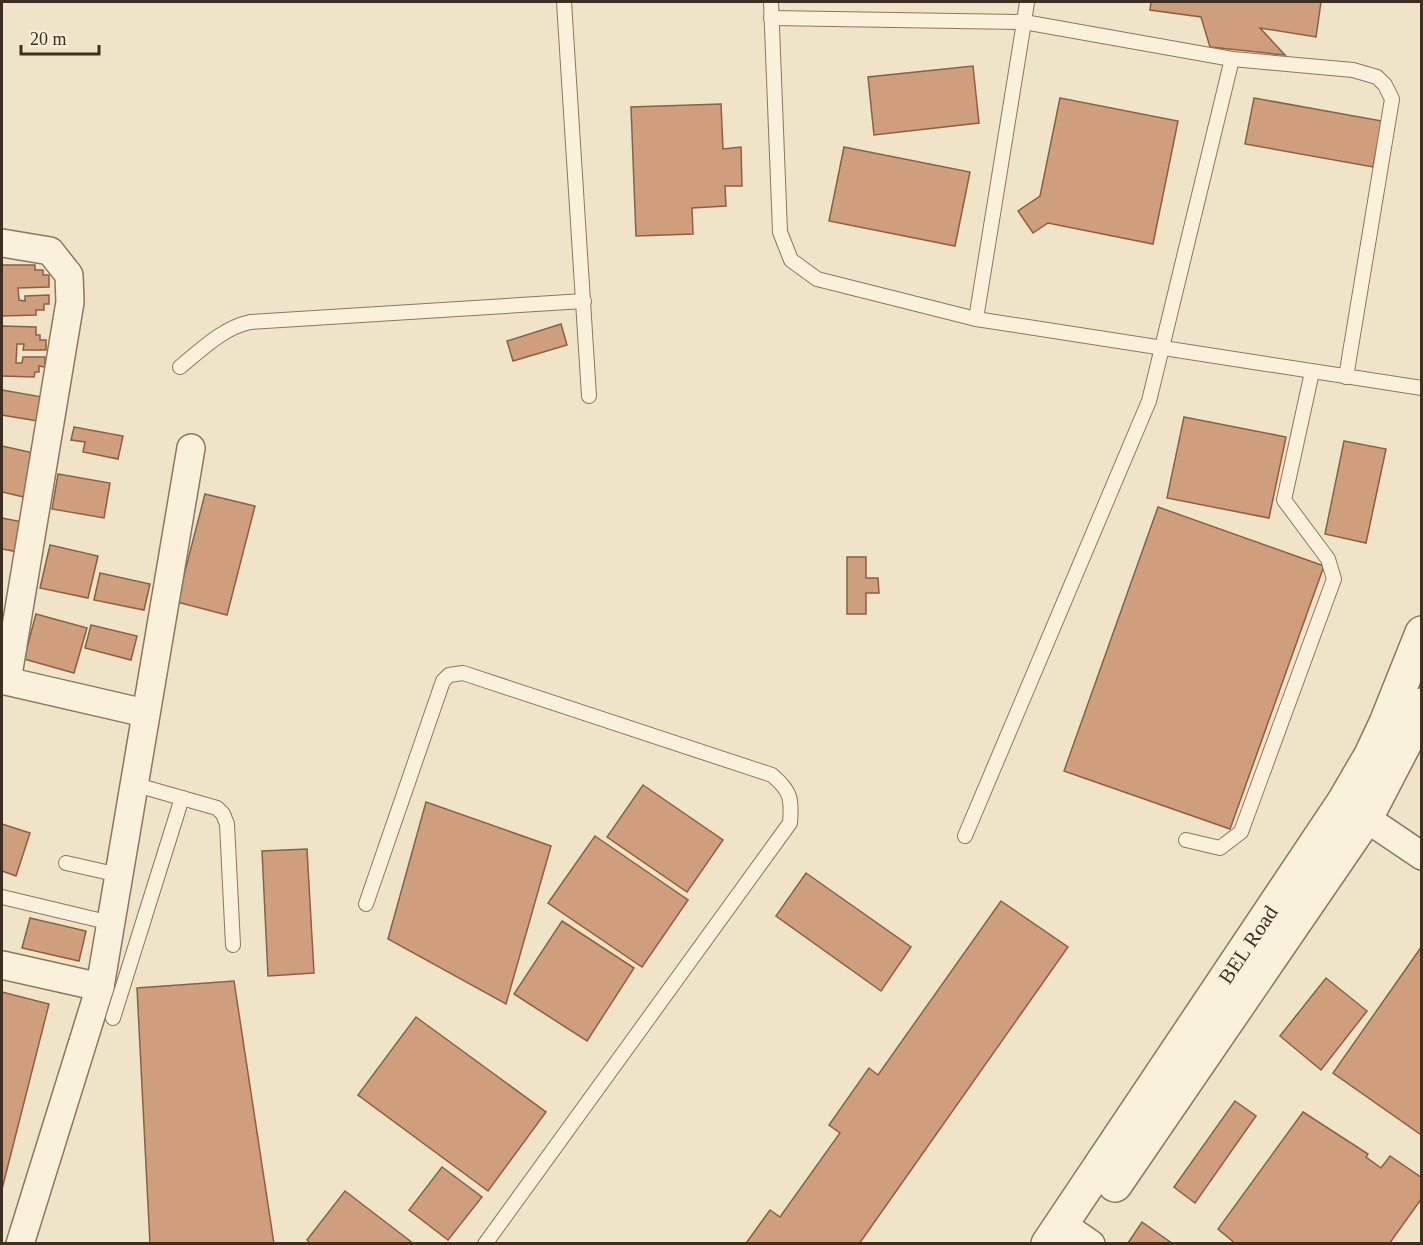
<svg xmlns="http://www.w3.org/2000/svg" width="1423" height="1245" font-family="'Times New Roman',serif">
<rect width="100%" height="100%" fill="#f0e4c8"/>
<g fill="#cf9f7d" stroke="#8d5f41" stroke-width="1.5">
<path d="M1151,2h170l-5,35 -56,-9 25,27 -75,-8 -9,-30 -51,-7z"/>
<path d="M973,66l6,57 -105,12 -6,-58z"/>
<path d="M1060,98l118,23 -25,123 -105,-21 -15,10 -15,-22 22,-15z"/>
<path d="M1254,98l128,23 -9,46 -128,-23z"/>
<path d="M721,104l2,45 18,-2 1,39h-17l1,20 -34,2 1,26 -57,2 -5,-129z"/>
<path d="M844,147l126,25 -15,74 -126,-25z"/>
<path d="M2,265h33v5h8v5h6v12l-31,1 1,12 6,1v-5l24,-1v9h-5v6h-8v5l-34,1z"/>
<path d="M561,324l6,21 -54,16 -6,-20z"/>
<path d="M2,326l34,1v8h4v5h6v10h-23l1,-6h-7l-1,19h6l1,-6h22v10l-6,-1v6h-4l-1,5 -32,-1z"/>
<path d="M2,390l46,8 -5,24 -41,-7z"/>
<path d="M1184,417l102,20 -17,81 -102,-20z"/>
<path d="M74,427l49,9 -5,23 -35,-7 2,-10 -14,-2z"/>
<path d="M1344,441l42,8 -20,94 -41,-9z"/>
<path d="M2,446l36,8 -10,44 -26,-6z"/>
<path d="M58,474l52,9 -6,35 -52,-9z"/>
<path d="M205,494l50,12 -28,109 -50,-13z"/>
<path d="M1158,507l166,59 -94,263 -166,-58z"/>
<path d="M2,518l21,4 -5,30 -16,-3z"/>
<path d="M50,545l48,11 -10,42 -48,-10z"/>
<path d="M847,557h19v21h12l1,15h-13v21h-19z"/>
<path d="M100,573l50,11 -6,26 -50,-10z"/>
<path d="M36,614l51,14 -13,45 -50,-14z"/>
<path d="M91,625l46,11 -6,24 -46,-12z"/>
<path d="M643,785l80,55 -36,52 -80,-55z"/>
<path d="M426,802l125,44 -45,158 -118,-65z"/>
<path d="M2,824l28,9 -14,43 -14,-5z"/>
<path d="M595,836l93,64 -46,67 -94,-64z"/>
<path d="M307,849l7,124 -46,3 -6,-125z"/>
<path d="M806,873l105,74 -30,44 -105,-75z"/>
<path d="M1001,901l67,46 -209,297h-110l-2,-2 23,-32 10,7 60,-84 -11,-8 40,-57 9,7z"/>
<path d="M30,918l56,13 -7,30 -57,-13z"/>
<path d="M562,921l72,47 -47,73 -73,-47z"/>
<path d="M1422,946v186l-2,2 -87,-61z"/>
<path d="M1326,978l41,33 -46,59 -41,-34z"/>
<path d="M234,981l40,263h-124l-13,-256z"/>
<path d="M2,992l47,12 -47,185z"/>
<path d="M416,1017l130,95 -58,79 -130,-96z"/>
<path d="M1235,1101l21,15 -61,87 -21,-16z"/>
<path d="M1303,1112l65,42 -2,3 15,11 9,-12 32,22v20l-33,46h-153l-18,-15z"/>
<path d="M442,1167l40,30 -34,43 -39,-30z"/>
<path d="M345,1191l69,53h-103l-4,-4z"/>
<path d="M1142,1222l31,22 -45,-1z"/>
</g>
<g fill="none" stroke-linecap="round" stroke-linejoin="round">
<g stroke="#8d765c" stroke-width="16">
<g id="service">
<path d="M564,2l25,394"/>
<path d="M771,2l9,230 11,28 26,19 159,40 446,69"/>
<path d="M1027,2l-3,20 208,37 121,11 24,7 8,8 7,14 -46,278"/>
<path d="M771,18l253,4 -48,297"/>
<path d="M180,367c22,-18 43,-39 70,-45l334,-21"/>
<path d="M133,784l84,24 6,6 4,10 6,121"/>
<path d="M965,836l184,-435 83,-342"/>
<path d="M1186,840l34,8 21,-16 93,-253 -6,-20 -44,-59 28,-128"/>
<path d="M66,863l53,12"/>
<path d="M2,897l109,26"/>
<path d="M366,904l77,-223 6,-6 14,-2 309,102c19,16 20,24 18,48l-305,421"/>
<path d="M113,1018l69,-220"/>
</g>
</g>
<g stroke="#8d765c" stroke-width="30">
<g id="minor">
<path d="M2,243l48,8 19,24 1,27 -63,379"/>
<path d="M2,680l143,33"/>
<path d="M1351,808l71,48"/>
<path d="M2,965l98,22"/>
<path d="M1062,1224l29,20"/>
<path d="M20,1244l80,-257 91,-539"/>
</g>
</g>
<g stroke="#8d765c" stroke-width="36">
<g id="tertiary">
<path d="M1115,1185l251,-367 41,-79 15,-34"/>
<path id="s1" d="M1048,1244l295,-441 28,-48 15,-32 36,-90"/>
</g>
</g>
<use href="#service" stroke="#faf1dc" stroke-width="14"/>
<use href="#minor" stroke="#faf1dc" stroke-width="27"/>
<use href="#tertiary" stroke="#faf1dc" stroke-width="33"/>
</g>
<g text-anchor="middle" stroke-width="5" stroke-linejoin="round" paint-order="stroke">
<g font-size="21" fill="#3d2e20" stroke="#f7eed8">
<text dy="7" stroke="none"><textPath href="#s1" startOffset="360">BEL Road</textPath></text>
</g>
</g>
<rect width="1423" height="1245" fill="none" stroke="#3d2e20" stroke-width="6"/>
<path d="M21 45v9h78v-9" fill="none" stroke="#3d2e20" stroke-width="3"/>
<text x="30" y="45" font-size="18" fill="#3d2e20" stroke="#f7eed8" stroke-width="4.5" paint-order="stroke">20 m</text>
</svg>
